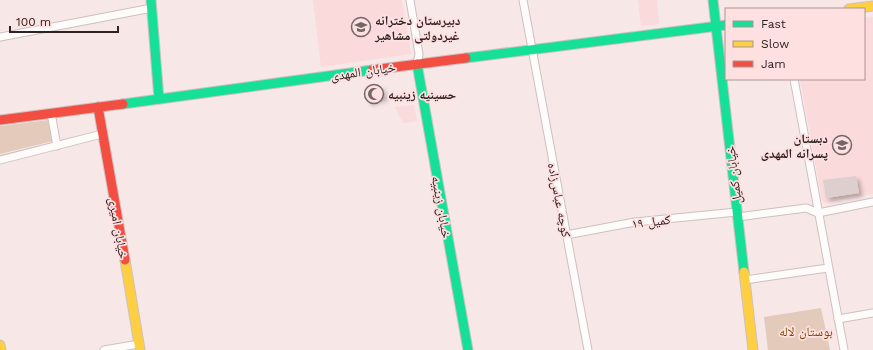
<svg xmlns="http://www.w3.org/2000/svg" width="873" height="350" font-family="'Work Sans','Noto Naskh Arabic',sans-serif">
<defs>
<filter id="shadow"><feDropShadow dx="3.5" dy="3.5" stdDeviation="2" flood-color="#0004"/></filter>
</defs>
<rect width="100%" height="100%" fill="#f7e7e7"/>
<g fill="#fadada">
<path d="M313,0h89l9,54 -90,13z"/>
<path d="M638,0h19l2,24 -18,2z"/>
<path d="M873,17v177l-47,9 -4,-2 -22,-122h64v-61z"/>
<path d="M414,105l3,16 -14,2 -8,-16z"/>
</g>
<g fill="#e3caba">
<path d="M49,120l4,21 -53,13v-28z"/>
<path d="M821,308l9,42h-62l-4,-33z"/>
</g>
<g fill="#dccfcd" filter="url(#shadow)">
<path d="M381,86l3,11 -16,5 -3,-12z"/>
<path d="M856,176l3,17 -33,5 -3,-18z"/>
</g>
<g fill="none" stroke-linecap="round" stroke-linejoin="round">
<g stroke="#cec0c0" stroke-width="9">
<g id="street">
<path d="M410,0l9,54 -2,10"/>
<path d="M523,0l65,350"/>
<path d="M0,37l152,-29"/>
<path d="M794,79l50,271"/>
<path d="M51,113l6,33"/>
<path d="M0,160l102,-26"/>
<path d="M818,213l55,-11"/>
<path d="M738,217l68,-9 12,5"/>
<path d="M566,235l69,-13 102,-10"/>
<path d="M745,280l83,-12"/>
<path d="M838,319l35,-6"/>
<path d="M104,350l35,-6"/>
</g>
</g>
<g stroke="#cec0c0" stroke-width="11">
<g id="fast">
<path d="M151,0l8,99"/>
<path d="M713,0l31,272"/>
<path d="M466,58l260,-33"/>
<path d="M417,64l51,286"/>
<path d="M123,104l249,-34"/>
</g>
</g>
<g stroke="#cec0c0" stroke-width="11">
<g id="slow">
<path d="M849,9l24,-3"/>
<path d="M125,260l15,90"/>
<path d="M744,272l9,78"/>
<path d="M0,345l1,5"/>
</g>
</g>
<g stroke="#cec0c0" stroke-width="11">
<g id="jam">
<path d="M372,70l94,-12"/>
<path d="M98,107l27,153"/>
<path d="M0,120l123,-16"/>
</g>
</g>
<use href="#street" stroke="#fefbfb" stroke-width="7"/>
<use href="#fast" stroke="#16e098" stroke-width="9"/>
<use href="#slow" stroke="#ffcf43" stroke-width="9"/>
<use href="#jam" stroke="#f24e42" stroke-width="9"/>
</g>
<defs>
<g id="school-ring" transform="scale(1)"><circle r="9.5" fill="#fee0e0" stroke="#746666" stroke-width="1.5"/><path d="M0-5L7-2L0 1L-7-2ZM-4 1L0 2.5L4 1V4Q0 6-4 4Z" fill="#746666"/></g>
<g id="mosque-ring" transform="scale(1)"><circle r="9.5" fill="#fee0e0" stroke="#746666" stroke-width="1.5"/><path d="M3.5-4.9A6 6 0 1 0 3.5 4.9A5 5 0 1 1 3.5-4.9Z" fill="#746666"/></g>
</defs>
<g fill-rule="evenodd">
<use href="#school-ring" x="361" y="27"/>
<use href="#mosque-ring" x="374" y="94"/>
<use href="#school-ring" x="842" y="145"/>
</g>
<g text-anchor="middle" stroke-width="3.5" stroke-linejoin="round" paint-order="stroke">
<g font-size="13" font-weight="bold" fill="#2e2121" stroke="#fee0e0" text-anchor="start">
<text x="375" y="25">دبیرستان دخترانه<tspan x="375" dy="15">غیردولتی مشاهیر</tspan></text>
<text x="388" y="99">حسینیه زینبیه</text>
<text x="828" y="143" text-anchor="end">دبستان<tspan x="828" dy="15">پسرانه المهدی</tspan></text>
</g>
<g font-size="13" fill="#2e2121" stroke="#fee0e0">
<text transform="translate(363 71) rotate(-8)" y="5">خیابان المهدی</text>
<text transform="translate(733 175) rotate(-97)" y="5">خیابان کمیل</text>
<text transform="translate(560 200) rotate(79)" y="5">کوچه عباس‌زاده</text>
<text transform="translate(442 207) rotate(80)" y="5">خیابان زینبیه</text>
<text transform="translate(651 221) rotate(-7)" y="5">کمیل ۱۹</text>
<text transform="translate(119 228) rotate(80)" y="5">خیابان امیری</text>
</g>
<g font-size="13" fill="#7c4802" stroke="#fee0e0">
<text x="806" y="336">بوستان لاله</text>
</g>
</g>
<rect x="725" y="8" width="140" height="72" fill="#fee0e0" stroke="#ab9494"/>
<rect x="733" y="21" width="20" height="6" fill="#16e098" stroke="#ab9494"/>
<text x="761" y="28" font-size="12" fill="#2e2121">Fast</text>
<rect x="733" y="41" width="20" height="6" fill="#ffcf43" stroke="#ab9494"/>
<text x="761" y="48" font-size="12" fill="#2e2121">Slow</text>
<rect x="733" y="61" width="20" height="6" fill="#f24e42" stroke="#ab9494"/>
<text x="761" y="68" font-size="12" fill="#2e2121">Jam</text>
<path d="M10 26v6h108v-6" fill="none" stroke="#2e2121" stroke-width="2"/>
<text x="16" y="26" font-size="12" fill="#2e2121" stroke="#fee0e0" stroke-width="3" paint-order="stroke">100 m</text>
</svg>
